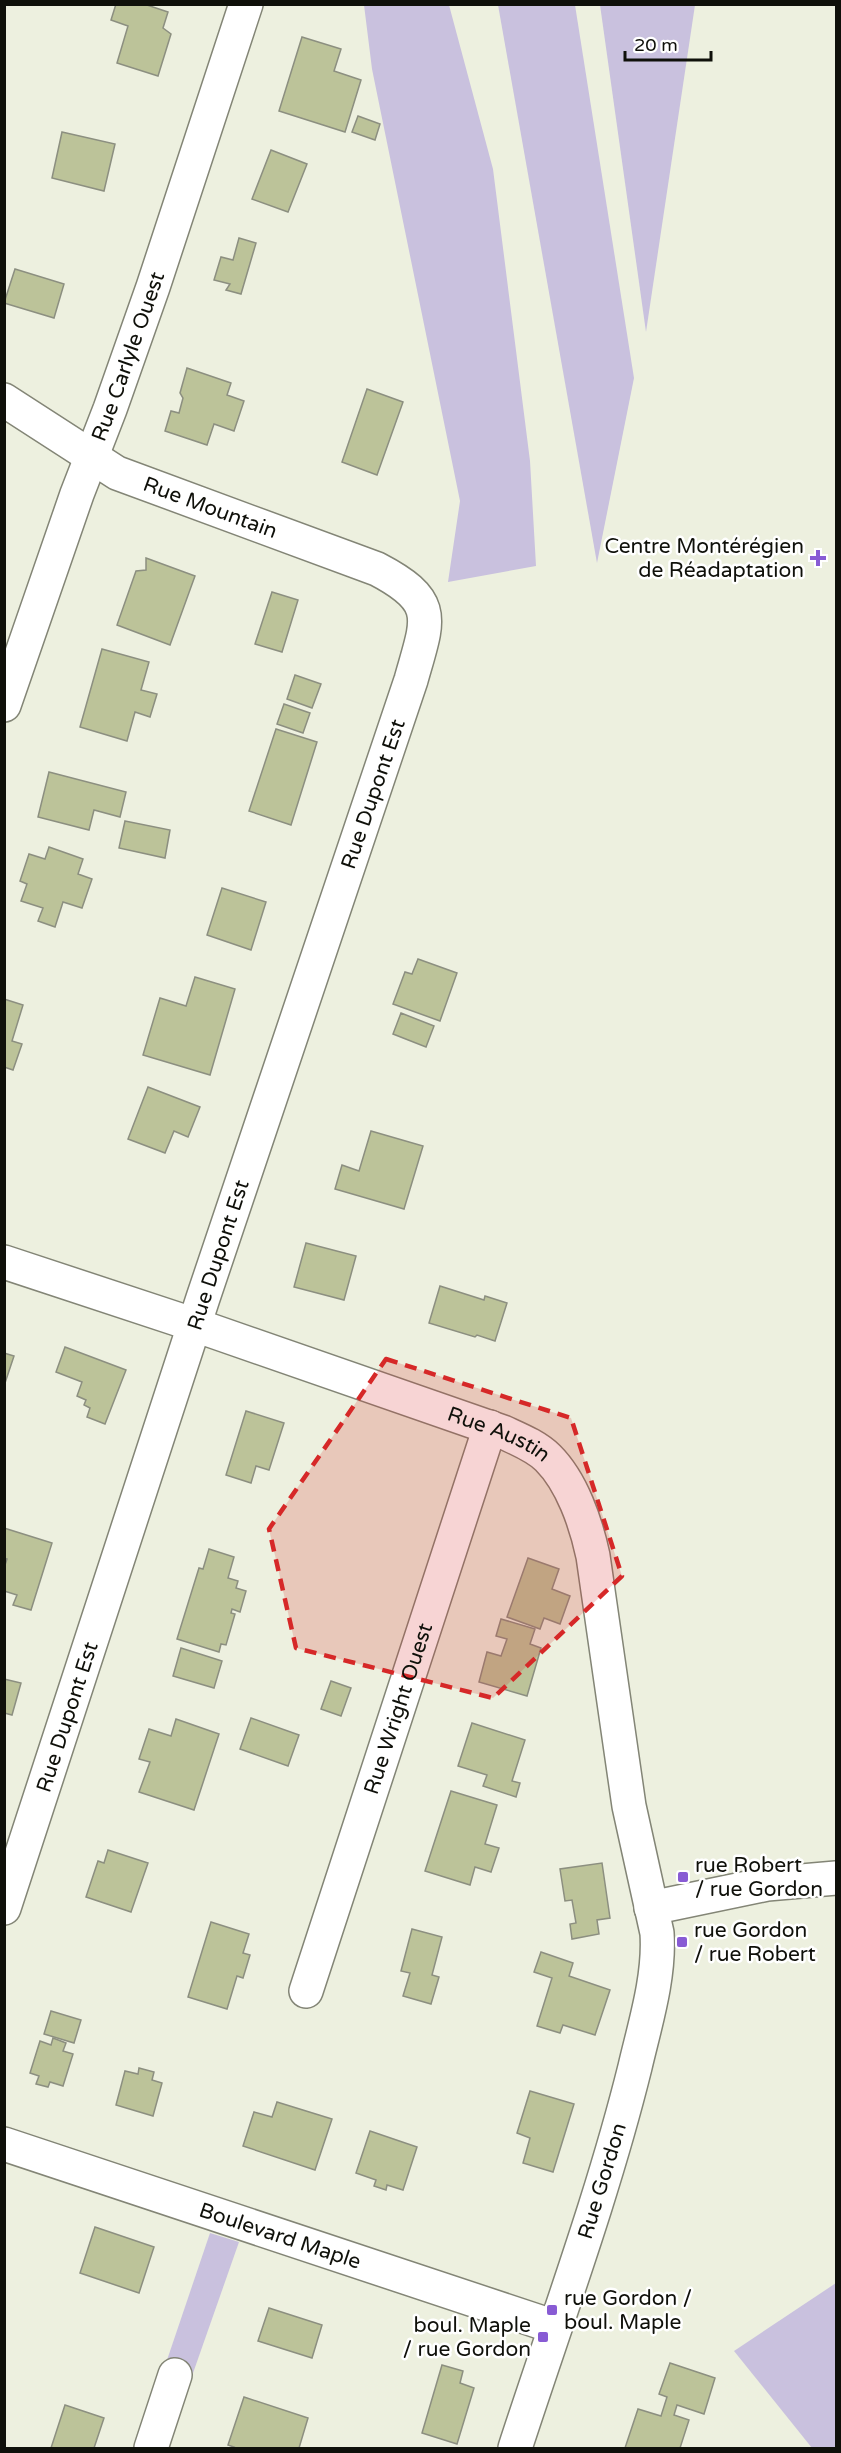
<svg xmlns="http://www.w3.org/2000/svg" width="841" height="2453" font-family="'Varela Round',sans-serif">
<rect width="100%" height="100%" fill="#edf0df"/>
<g fill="#c9c1de">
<path d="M364,5h85l44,164 37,292 6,105 -88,16 12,-81 -88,-432z"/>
<path d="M498,5h77l59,373 -37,185z"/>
<path d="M600,5h95l-49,327z"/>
<path d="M210,2233l29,9 -47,134 -27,-10z"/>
<path d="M836,2283v165h-24l-78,-97z"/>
</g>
<g fill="#bcc399" stroke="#8c8f80" stroke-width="1.5">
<path d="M116,4h28l24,8 -5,16 8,6 -13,42 -41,-13 11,-37 -17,-6z"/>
<path d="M302,37l39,12 -7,22 27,9 -16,52 -66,-21z"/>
<path d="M358,116l22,8 -5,16 -23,-8z"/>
<path d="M62,132l53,12 -11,47 -52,-13z"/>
<path d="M271,150l36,14 -19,48 -36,-13z"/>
<path d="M239,238l17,5 -15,51 -15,-4 4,-6 -16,-4 7,-23 12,3z"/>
<path d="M15,269l49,15 -10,34 -50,-15z"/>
<path d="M187,368l44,15 -4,12 17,6 -10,30 -20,-7 -7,21 -42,-14 6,-20 8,2 4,-15 -3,-5z"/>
<path d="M367,389l36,13 -26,73 -35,-13z"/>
<path d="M146,558l49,18 -25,69 -53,-20 19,-54 10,-1z"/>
<path d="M272,592l26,8 -16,52 -27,-8z"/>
<path d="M102,649l47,13 -8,28 16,4 -7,23 -15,-5 -8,29 -47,-14z"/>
<path d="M295,675l26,9 -9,24 -25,-9z"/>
<path d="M284,704l26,9 -7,20 -26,-9z"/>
<path d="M276,729l41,13 -26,83 -42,-14z"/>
<path d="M49,772l77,20 -6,25 -26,-7 -5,20 -51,-13z"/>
<path d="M125,821l45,9 -5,28 -46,-10z"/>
<path d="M49,847l34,12 -5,15 14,5 -10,29 -19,-6 -8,25 -17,-6 5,-13 -22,-7 6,-17 -7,-3 9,-27 16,5z"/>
<path d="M222,888l44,14 -15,48 -44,-15z"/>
<path d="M418,959l39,14 -17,48 -47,-17 12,-32 7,2z"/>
<path d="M195,977l40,12 -25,86 -67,-20 17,-57 26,8z"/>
<path d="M4,999l19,6 -11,36 10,3 -9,26 -9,-3z"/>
<path d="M401,1013l33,13 -8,21 -33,-13z"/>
<path d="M148,1087l52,20 -12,30 -14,-6 -9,22 -37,-14z"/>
<path d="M371,1131l52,15 -19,63 -69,-20 7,-24 17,6z"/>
<path d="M306,1243l50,13 -12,44 -50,-13z"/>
<path d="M440,1286l44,14 1,-4 22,7 -12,38 -18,-6 -2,2 -46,-14z"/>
<path d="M65,1347l61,23 -21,54 -18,-7 3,-9 -6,-3 2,-5 -9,-4 5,-14 -26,-10z"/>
<path d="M4,1353l10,3 -10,30z"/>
<path d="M246,1411l38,12 -15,47 -13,-4 -5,17 -25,-8z"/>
<path d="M4,1528l48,15 -21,67 -18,-5 4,-10 -13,-4v-23l3,-9 -3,-1z"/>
<path d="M209,1549l25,8 -6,21 10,3 -2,7 10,3 -6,21 -8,-3 -1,4 4,1 -9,31 -5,-1 -2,8 -42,-13 22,-71 4,1z"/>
<path d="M528,1558l31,11 -7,20 18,7 -10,28 -16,-6 -4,11 -33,-12z"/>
<path d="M501,1619l34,10 -5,15 11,4 -14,48 -48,-14 8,-30 14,4 6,-17 -11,-3z"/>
<path d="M181,1648l41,13 -8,27 -41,-12z"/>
<path d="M4,1679l17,4 -9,32 -8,-2z"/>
<path d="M331,1681l20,7 -10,28 -20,-7z"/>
<path d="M251,1718l48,17 -11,31 -48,-17z"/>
<path d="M176,1719l43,15 -25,76 -55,-18 11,-30 -11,-3 10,-30 22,7z"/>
<path d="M472,1723l53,17 -13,41 8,2 -4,14 -33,-11 4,-11 -29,-9z"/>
<path d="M451,1791l46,14 -12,39 14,4 -8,24 -16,-5 -5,18 -45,-14z"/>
<path d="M108,1850l40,13 -17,49 -45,-15 12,-36 6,2z"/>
<path d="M602,1863l8,55 -13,2 2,14 -27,5 -2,-15 6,-1 -4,-23 -7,1 -5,-32z"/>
<path d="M211,1922l38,12 -6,19 7,2 -7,23 -6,-2 -10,33 -39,-12z"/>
<path d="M412,1929l30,8 -10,38 7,2 -8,27 -28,-8 7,-23 -9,-2z"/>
<path d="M541,1952l32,11 -4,13 41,14 -15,45 -32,-10 -3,8 -23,-7 15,-48 -18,-6z"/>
<path d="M51,2011l30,9 -7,23 -30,-9z"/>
<path d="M53,2038l13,5 -3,8 10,3 -10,32 -13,-4 -2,5 -12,-3 3,-8 -9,-3 10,-32 11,4z"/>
<path d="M139,2068l15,4 -2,8 10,3 -9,33 -37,-11 9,-34 13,3z"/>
<path d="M530,2091l44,13 -21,68 -30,-9 7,-25 -13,-5z"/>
<path d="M277,2102l55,17 -17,51 -72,-24 11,-34 18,5z"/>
<path d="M370,2131l47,16 -14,43 -16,-5 -1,5 -12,-4 2,-6 -20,-7z"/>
<path d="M95,2227l59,20 -15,46 -59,-20z"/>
<path d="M269,2308l53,17 -10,33 -54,-17z"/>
<path d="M670,2363l45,15 -11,36 -27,-9 -3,10 15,5 -9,28h-55l13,-39 23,7 6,-19 -8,-3z"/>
<path d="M442,2365l21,6 -3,12 14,5 -17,56 -35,-11z"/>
<path d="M244,2397l64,21 -9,30h-66l1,-1 -6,-2z"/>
<path d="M65,2405l39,13 -10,30h-43z"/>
</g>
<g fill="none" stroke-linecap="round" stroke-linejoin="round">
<g stroke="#838576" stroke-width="36">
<g id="minor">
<path id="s1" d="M4,400l113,73 260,96c63,33 51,50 34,111l-208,618 -199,610"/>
<path id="s2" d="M4,705l73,-211 33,-85 43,-122 93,-283"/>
<path id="s3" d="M4,1262l191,63 308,107c15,7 33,14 45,26 24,24 38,65 45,98l36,250 28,127c3,44 -12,91 -22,134 -32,129 -79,255 -120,381"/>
<path d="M651,1908l116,-24 69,-6"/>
<path id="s4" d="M306,1991l184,-564"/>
<path id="s5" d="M4,2144l551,183"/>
<path d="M151,2448l24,-73"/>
</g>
</g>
<use href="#minor" stroke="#fff" stroke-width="33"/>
</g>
<path fill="#d62828" fill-opacity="0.2" stroke="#d62828" stroke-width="4.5" stroke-dasharray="12 8" stroke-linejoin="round" d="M386,1359l185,59 51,158 -129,122 -197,-50 -27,-119z"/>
<g fill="#885bd4" stroke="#fff" stroke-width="2">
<path d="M815 549h6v6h6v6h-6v6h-6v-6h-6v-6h6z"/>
<rect x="677" y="1871" width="12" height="12" rx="3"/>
<rect x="676" y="1936" width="12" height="12" rx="3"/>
<rect x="546" y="2304" width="12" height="12" rx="3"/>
<rect x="537" y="2331" width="12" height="12" rx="3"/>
</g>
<g text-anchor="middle" stroke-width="5" stroke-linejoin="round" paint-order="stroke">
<g font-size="21" fill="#0f100a" stroke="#fff">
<text dy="7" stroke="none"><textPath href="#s2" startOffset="370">Rue Carlyle Ouest</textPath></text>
<text dy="7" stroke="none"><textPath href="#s1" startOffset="234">Rue Mountain</textPath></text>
<text transform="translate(373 794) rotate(-71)" y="7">Rue Dupont Est</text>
<text transform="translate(218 1255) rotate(-72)" y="7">Rue Dupont Est</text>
<text dy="7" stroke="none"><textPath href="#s3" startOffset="524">Rue Austin</textPath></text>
<text dy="7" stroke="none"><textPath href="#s4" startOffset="297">Rue Wright Ouest</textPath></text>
<text transform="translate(67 1717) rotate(-72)" y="7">Rue Dupont Est</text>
<text transform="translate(602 2181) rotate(-73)" y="7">Rue Gordon</text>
<text dy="7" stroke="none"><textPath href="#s5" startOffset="291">Boulevard Maple</textPath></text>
</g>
<g font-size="21" fill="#0f100a" stroke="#fff" text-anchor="start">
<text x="804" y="553" text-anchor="end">Centre Montérégien<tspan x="804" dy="24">de Réadaptation</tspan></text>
<text x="695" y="1872">rue Robert<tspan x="695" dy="24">/ rue Gordon</tspan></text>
<text x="694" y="1937">rue Gordon<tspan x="694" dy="24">/ rue Robert</tspan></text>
<text x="564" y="2305">rue Gordon /<tspan x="564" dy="24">boul. Maple</tspan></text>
<text x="531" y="2332" text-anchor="end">boul. Maple<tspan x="531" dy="24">/ rue Gordon</tspan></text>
</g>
</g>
<rect width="841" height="2453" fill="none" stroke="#0f100a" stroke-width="12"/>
<path d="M625 51v9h86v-9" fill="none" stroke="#0f100a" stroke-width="3"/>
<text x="634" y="51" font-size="18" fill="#0f100a" stroke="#ffffff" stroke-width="4.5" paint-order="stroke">20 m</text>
</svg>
